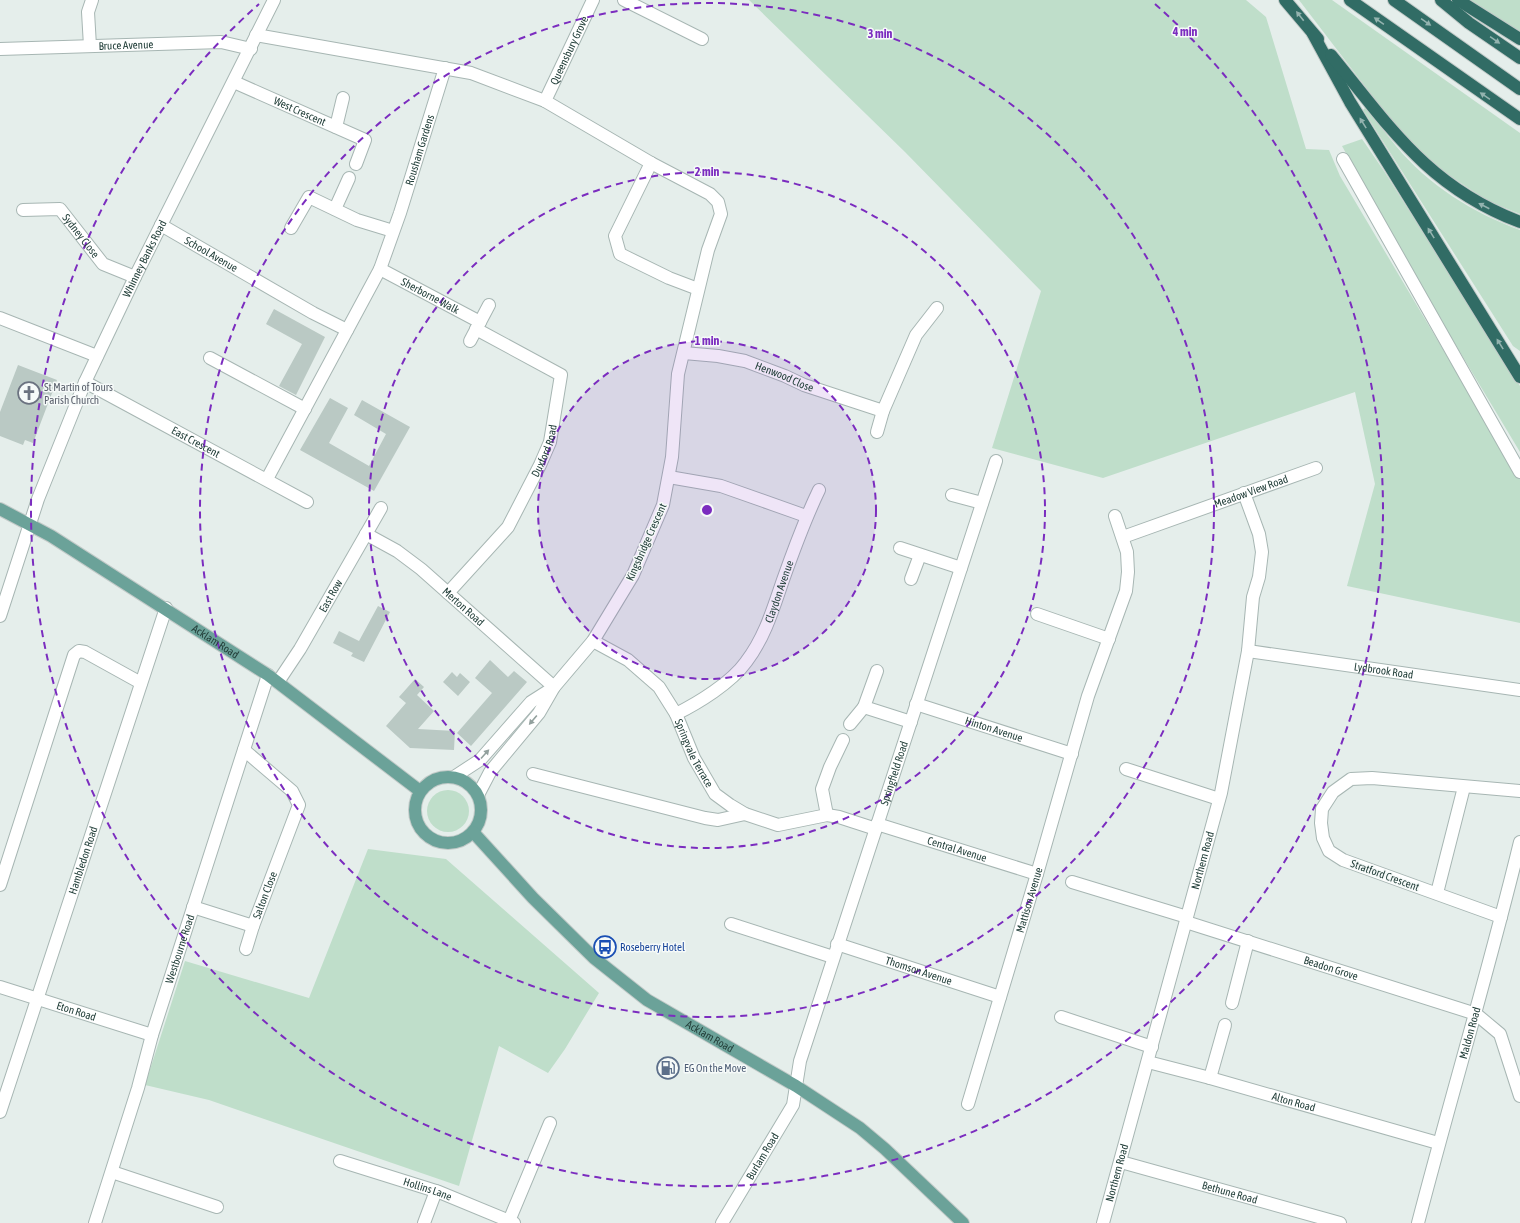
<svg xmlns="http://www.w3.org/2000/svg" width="1520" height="1223" font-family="'Asap Condensed',sans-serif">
<rect width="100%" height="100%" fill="#e5eeeb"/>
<g fill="#bfdeca">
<path d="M749,0h497l20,17 40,132 23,1 11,26 180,303v144l-173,-37 28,-102 -20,-92 -252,86 -111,-30 49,-157 -136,-139z"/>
<path d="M1299,0h33l188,133v81l-32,-13 -59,-39 -22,-22 -20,-25z"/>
<path d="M1466,0h54v36z"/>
<path d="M1366,107c10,13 20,27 30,39 32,39 77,67 124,84v121l-7,-5 -150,-236z"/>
<path d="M1362,139l22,32 136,215v66l-110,-183 -68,-123z"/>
<circle cx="448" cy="811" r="21"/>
<path d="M368,849l78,10 153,134 -34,56 -17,24 -49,-27 -40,140 -250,-86 -64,-15 40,-124 124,37z"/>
</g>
<g fill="#bac9c4">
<path d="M274,309l51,28 -29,58 -17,-9 23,-42 -36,-20z"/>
<path d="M18,365l39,15 -24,63 -8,-3 -2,5 -23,-9v-24z"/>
<path d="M330,398l18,10 -19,35 40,23 17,-32 -32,-19 8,-15 48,27 -36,64 -74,-41z"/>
<path d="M378,606l12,6 -26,50 -13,-6 2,-3 -20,-10 6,-12 20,10z"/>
<path d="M490,660l18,17 6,-6 13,11 -56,64 -14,-13 35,-40 -17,-15z"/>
<path d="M452,672l5,5 3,-4 10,9 -12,14 -15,-14z"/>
<path d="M415,679l9,8 -7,8 17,16 -16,18 37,2 -1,19 -44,-2 -24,-22 20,-23 -7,-6z"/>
</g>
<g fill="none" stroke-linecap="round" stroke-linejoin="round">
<g stroke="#a7b6b3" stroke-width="14">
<g id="minor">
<path d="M624,0l78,39"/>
<path d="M256,35l215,38 74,28 106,62 59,31 8,8 3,12 -13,36 -30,124 -6,83 -9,48 -30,70 -40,66 -39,46 -15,26 -49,59 -12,23"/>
<path d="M90,46l-2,-34 4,-12"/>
<path id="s1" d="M0,49l221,-7 30,7"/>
<path id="s2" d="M234,82l131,58 -9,24"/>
<path id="s3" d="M545,101l48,-101"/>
<path d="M336,127l7,-29"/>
<path d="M1343,159l177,313"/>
<path d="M651,163l-36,73 5,18 49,24 29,11"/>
<path d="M335,209l14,-31"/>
<path id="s4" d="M23,210l37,-1 43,55 32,13"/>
<path id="s5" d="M161,225l152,88 34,17"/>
<path d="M291,228l18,-31 48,23 36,11"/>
<path id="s6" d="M380,269l100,53"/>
<path d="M0,318l97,38"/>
<path d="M470,341l19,-36"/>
<path id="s7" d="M684,353l34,3 27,5 40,15 19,9 79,26"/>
<path d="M210,358l95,51"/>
<path id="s8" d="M85,382l222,120"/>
<path d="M877,432l6,-21 33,-76 21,-27"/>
<path d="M669,477l52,9 85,30"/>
<path id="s9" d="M267,479l113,-210 20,-56 45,-145"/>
<path d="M952,495l30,8"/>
<path id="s10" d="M366,534l31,17 24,18 133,118"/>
<path id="s11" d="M1123,537l193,-69"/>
<path d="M900,548l61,20"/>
<path d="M911,579l9,-24"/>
<path id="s12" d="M448,593l60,-66 32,-62 10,-23 11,-67 -85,-46"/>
<path d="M1037,614l72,25"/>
<path id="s13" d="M0,616l38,-117 47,-117 50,-105 139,-277"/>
<path id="s14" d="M593,641l35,19 31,27 17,27 18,44 21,36 15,11 15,9 33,11 49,-10 12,2 37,12"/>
<path id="s15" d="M1248,651l272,39"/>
<path d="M877,671l-13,36 47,15"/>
<path id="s16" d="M278,682l22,-33 81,-141"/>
<path id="s17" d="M916,704l156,50"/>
<path id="s18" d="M676,714c22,-11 55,-31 70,-52 19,-25 27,-53 37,-82 11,-31 22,-61 36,-90"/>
<path d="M850,724l14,-17"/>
<path d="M1126,769l93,30"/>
<path d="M533,774l172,44 13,2 27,-6"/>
<path d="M454,777l26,-17 51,-58 22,-14"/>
<path d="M827,815l-5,-26 8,-22 13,-27"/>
<path id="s19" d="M877,824l160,50"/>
<path d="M1072,882l115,35"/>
<path d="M0,885l74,-230 5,-4 6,1 56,31"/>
<path d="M1437,893l27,-106"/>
<path id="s20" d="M193,907l60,19 46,-121 -7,-14 -48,-41"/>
<path d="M1501,917l-158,-57 -14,-9 -6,-13 -2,-15 1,-14 11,-17 18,-13 21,-1 148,13"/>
<path id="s21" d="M1186,922l290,92 24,20 20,62"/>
<path d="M731,924l102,33"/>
<path id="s22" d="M837,944l163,53"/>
<path d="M246,949l7,-23"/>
<path id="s23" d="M0,987l152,48"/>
<path d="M1232,1003l16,-62"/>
<path d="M1061,1017l91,30"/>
<path id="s24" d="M1148,1062l62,16 228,65"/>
<path d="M1210,1078l15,-53"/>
<path id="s25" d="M968,1104l69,-230 51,-178 38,-105 2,-19 -1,-20 -12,-36"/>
<path id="s26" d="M0,1112l166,-504"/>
<path id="s27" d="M340,1161l99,31 75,31"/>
<path id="s28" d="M1121,1162l219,61"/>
<path d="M112,1172l105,35"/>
<path d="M509,1221l41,-98"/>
<path id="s29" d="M95,1223l43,-135 14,-53 116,-360"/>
<path d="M424,1223l12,-32"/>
<path id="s30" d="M722,1223l71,-118 7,-44 196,-600"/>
<path id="s31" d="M1103,1223l118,-430 27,-142 5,-54 6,-20 3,-25 -3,-18 -15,-41"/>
<path id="s32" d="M1418,1223c33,-127 71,-253 102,-381"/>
</g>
</g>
<g stroke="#c2cac8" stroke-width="14">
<g id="major">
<path id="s33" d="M0,509l51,27 217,139 152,116"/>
<circle cx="448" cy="810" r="33"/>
<path id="s34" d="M473,832l60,66 61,60 53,42 149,86 64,42 25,21 78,74"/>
</g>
</g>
<g stroke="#c2cac8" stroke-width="14">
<g id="highway">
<path d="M1285,0l33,39"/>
<path d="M1350,0l170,119"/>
<path d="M1394,0l126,89"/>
<path d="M1441,0l28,23 51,35"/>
<path d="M1458,0l62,39"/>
<path d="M1313,34l37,68 170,275"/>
<path d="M1331,55c59,72 97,132 189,167"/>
</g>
</g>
<use href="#minor" stroke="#fff" stroke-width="12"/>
<use href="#major" stroke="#6ba299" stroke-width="12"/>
<use href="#highway" stroke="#316c65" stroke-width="12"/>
</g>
<defs><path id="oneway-solid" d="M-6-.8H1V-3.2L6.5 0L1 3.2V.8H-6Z"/></defs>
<g fill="#94b3af">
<use href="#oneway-solid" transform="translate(1300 16) rotate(-128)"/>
<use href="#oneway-solid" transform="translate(1379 21) rotate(-145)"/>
<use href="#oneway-solid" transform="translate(1426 22) rotate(35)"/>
<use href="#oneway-solid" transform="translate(1495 40) rotate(35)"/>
<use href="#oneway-solid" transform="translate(1485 96) rotate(-146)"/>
<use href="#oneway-solid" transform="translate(1363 123) rotate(-122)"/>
<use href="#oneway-solid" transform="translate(1484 206) rotate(-153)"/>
<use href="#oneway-solid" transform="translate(1431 233) rotate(-122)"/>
<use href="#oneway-solid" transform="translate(1500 344) rotate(-122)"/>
</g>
<g fill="#92a09d">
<use href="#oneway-solid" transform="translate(533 720) rotate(130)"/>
<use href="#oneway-solid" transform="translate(485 754) rotate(-48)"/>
</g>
<circle cx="707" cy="510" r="169" fill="#7b2cbf" fill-opacity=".12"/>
<g fill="none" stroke="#7b2cbf" stroke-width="2" stroke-dasharray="7 5">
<circle cx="707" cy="510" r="169"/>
<circle cx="707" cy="510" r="338"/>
<circle cx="707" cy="510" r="507"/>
<path d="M1155 4A676 676 0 1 1 259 4"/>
</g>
<defs>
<g id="church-ring" transform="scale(1.15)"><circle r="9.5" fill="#f6faf9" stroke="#6b7280" stroke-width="1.5"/><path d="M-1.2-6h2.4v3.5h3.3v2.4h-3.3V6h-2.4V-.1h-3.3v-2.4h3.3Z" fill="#6b7280"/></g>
<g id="bus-ring" transform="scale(1.15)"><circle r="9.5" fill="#f6faf9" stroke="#1a4fb4" stroke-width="1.5"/><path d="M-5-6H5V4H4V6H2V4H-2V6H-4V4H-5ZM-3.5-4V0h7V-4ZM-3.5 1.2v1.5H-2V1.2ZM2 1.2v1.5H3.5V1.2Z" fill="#1a4fb4"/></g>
<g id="fuel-ring" transform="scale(1.15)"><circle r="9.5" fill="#f6faf9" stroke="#5c6f8a" stroke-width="1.5"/><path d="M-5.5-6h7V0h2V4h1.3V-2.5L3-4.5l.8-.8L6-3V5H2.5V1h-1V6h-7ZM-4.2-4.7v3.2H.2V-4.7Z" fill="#5c6f8a"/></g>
</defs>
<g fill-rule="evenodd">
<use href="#church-ring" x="29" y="393"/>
<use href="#bus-ring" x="605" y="947"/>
<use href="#fuel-ring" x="668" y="1068"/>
</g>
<g text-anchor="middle" stroke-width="3" stroke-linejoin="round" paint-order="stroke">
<g font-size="11" fill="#24403b" stroke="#f6faf9">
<text dy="4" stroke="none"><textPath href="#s1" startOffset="126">Bruce Avenue</textPath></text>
<text dy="4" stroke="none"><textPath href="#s3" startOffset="56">Queensbury Grove</textPath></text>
<text dy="4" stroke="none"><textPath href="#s2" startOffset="72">West Crescent</textPath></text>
<text dy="4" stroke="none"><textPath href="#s9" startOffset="364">Rousham Gardens</textPath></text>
<text dy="4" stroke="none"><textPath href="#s4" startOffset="71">Sydney Close</textPath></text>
<text dy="4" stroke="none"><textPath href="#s5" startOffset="58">School Avenue</textPath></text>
<text dy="4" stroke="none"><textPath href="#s13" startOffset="386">Whinney Banks Road</textPath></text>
<text dy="4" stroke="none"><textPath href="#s6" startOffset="57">Sherborne Walk</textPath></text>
<text dy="4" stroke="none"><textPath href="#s7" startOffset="104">Henwood Close</textPath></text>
<text dy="4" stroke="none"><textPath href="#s8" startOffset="126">East Crescent</textPath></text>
<text dy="4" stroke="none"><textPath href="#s12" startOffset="174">Duxford Road</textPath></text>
<text dy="4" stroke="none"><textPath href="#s11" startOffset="136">Meadow View Road</textPath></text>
<text transform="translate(646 542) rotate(-66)" y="4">Kingsbridge Crescent</text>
<text dy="4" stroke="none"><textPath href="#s18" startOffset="166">Claydon Avenue</textPath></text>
<text dy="4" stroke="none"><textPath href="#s16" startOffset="101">East Row</textPath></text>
<text dy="4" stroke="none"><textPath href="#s10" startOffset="122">Merton Road</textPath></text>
<text dy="4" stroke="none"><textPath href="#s33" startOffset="253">Acklam Road</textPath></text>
<text dy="4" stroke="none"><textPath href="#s15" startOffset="137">Lydbrook Road</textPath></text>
<text dy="4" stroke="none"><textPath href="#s17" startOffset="82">Hinton Avenue</textPath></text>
<text dy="4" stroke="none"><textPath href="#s14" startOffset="156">Springvale Terrace</textPath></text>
<text dy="4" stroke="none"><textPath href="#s30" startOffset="485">Springfield Road</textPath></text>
<text dy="4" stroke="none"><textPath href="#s19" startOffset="84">Central Avenue</textPath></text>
<text dy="4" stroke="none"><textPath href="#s26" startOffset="265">Hambledon Road</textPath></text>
<text dy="4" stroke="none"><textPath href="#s31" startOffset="376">Northern Road</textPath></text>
<text transform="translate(1385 875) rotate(20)" y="4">Stratford Crescent</text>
<text dy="4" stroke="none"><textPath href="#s20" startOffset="96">Salton Close</textPath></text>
<text dy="4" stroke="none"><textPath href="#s25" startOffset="213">Mattison Avenue</textPath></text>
<text dy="4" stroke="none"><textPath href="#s29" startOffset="287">Westbourne Road</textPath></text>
<text dy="4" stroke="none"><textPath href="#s21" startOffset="152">Beadon Grove</textPath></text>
<text dy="4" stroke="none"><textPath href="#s22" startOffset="86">Thomson Avenue</textPath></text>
<text dy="4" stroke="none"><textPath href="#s23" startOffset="80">Eton Road</textPath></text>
<text dy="4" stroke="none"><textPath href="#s32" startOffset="197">Maldon Road</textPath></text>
<text dy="4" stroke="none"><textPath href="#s34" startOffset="315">Acklam Road</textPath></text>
<text dy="4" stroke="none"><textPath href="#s24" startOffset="151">Alton Road</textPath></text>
<text dy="4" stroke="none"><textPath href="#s30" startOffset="78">Burlam Road</textPath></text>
<text dy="4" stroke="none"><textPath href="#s31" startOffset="52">Northern Road</textPath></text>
<text dy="4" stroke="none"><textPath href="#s27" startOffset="92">Hollins Lane</textPath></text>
<text dy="4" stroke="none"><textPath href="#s28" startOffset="113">Bethune Road</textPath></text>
</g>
<g font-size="11" fill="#5b616d" stroke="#f6faf9" text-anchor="start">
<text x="44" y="391">St Martin of Tours<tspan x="44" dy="13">Parish Church</tspan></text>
</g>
<g font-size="11" fill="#164399" stroke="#f6faf9" text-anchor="start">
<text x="620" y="951">Roseberry Hotel</text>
</g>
<g font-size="11" fill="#4e5e75" stroke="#f6faf9" text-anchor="start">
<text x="684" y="1072">EG On the Move</text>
</g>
</g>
<circle cx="707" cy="510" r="6" fill="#7b2cbf" stroke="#f6faf9" stroke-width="2"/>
<g font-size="12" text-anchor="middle" font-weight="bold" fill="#7b2cbf" stroke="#f6faf9" stroke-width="3" stroke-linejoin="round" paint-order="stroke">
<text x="1185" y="36">4 min</text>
<text x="880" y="38">3 min</text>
<text x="707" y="176">2 min</text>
<text x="707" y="345">1 min</text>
</g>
</svg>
